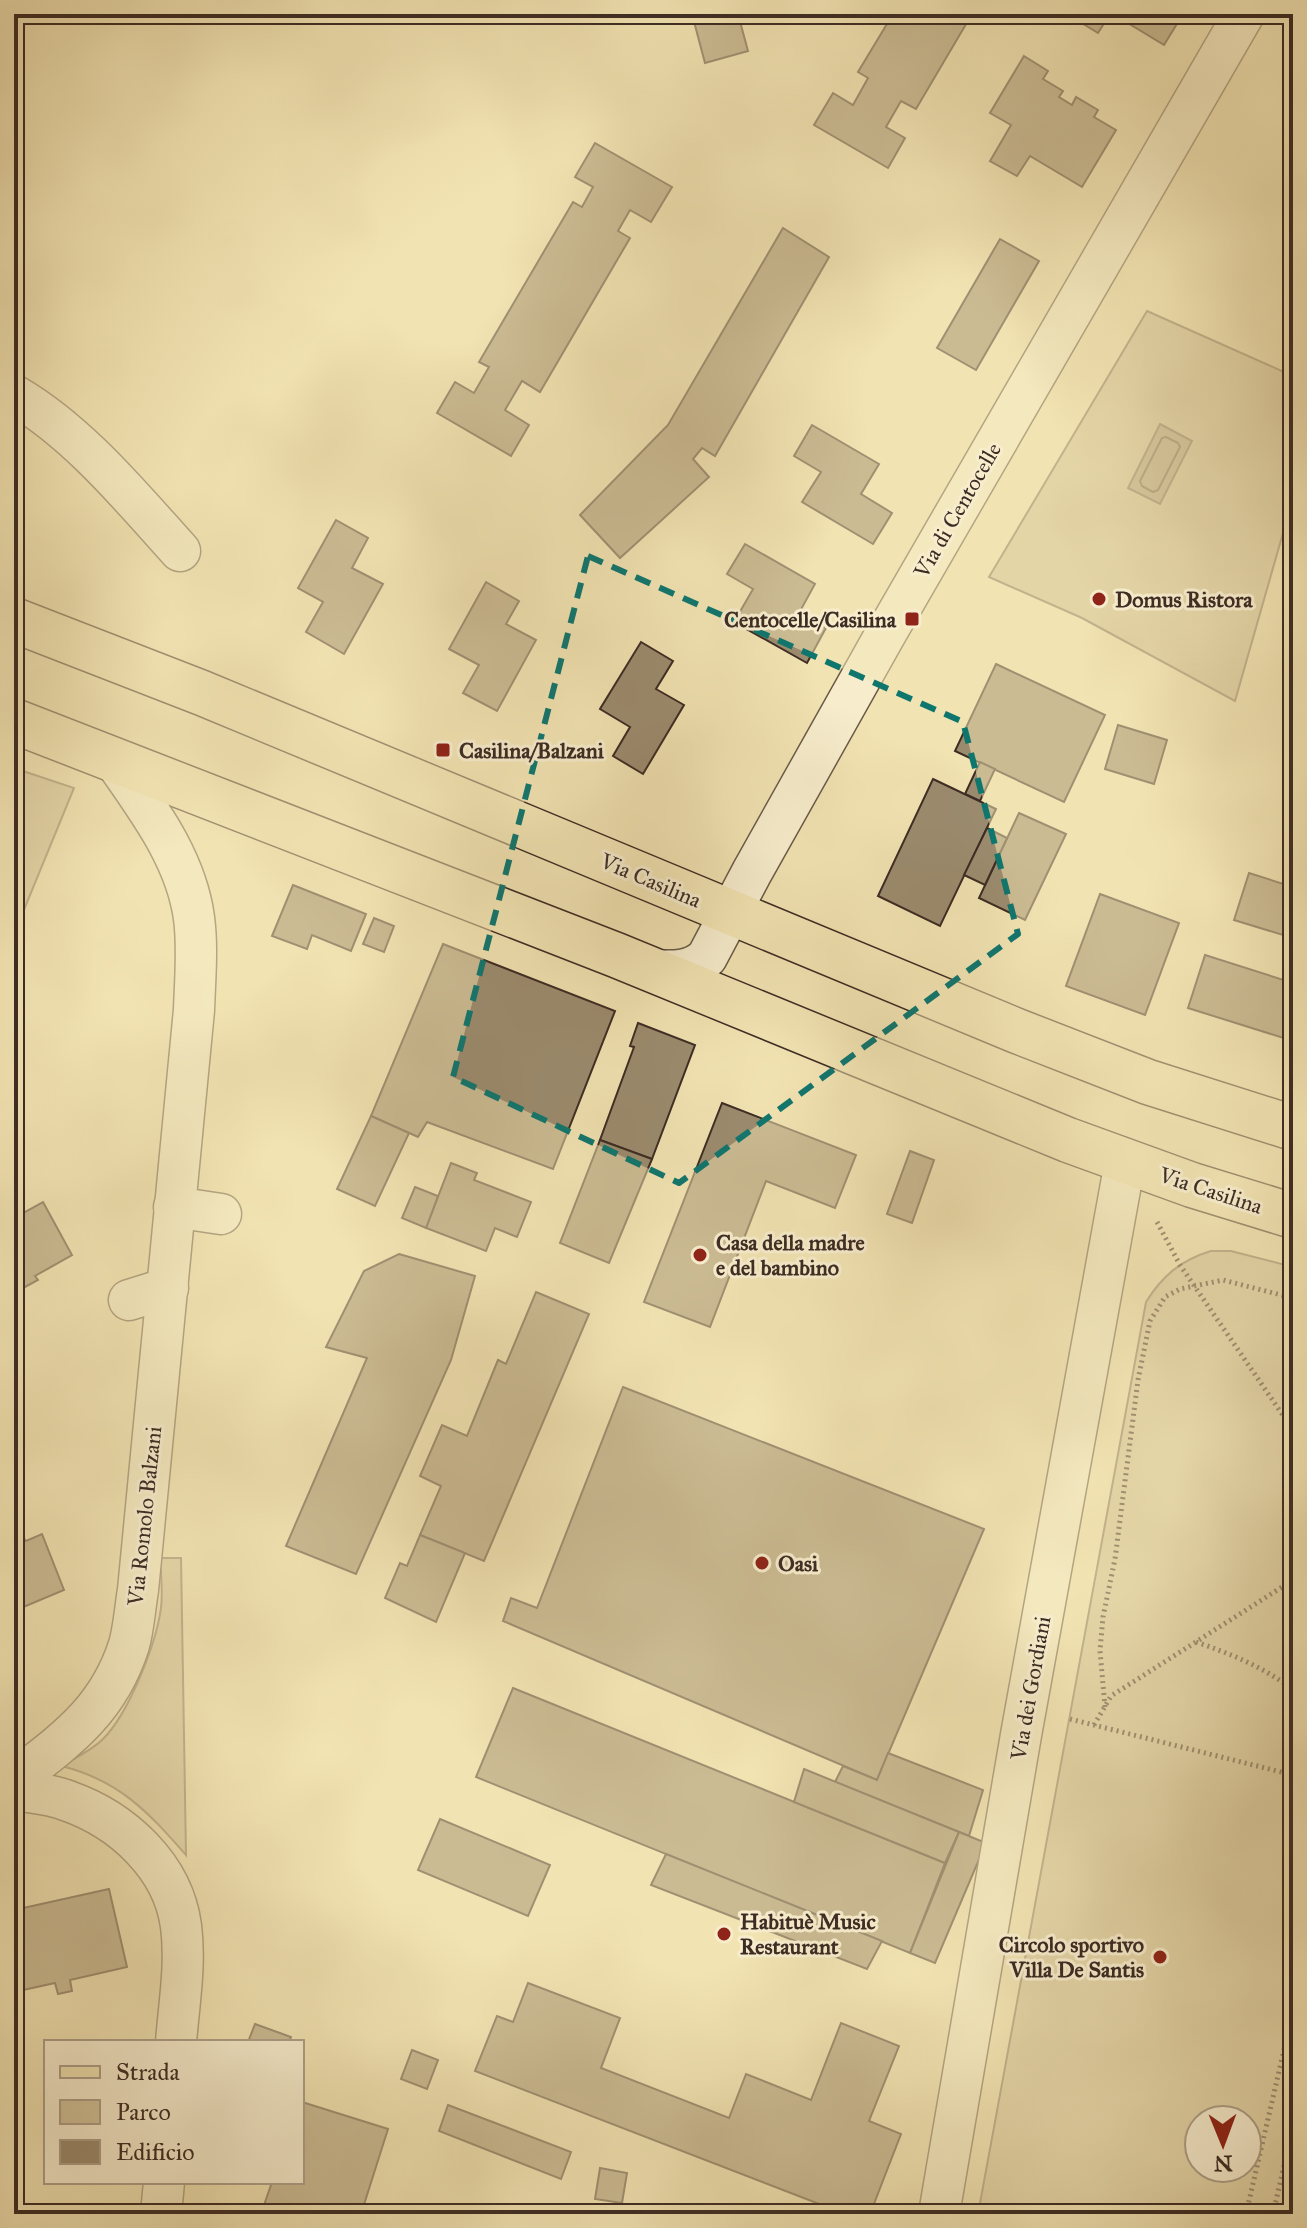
<svg xmlns="http://www.w3.org/2000/svg" width="1307" height="2228" font-family="'IM FELL Great Primer',serif">
<rect width="100%" height="100%" fill="#f2e3b2"/>
<filter id="stains"><feTurbulence type="fractalNoise" baseFrequency=".0025" numOctaves="4"/><feColorMatrix values="0 0 0 0 .2 0 0 0 0 .09 0 0 0 0 .02 0 0 0 .5 -.17"/></filter>
<radialGradient id="worn" r=".72"><stop offset=".6" stop-color="#630" stop-opacity="0"/><stop offset="1" stop-color="#630" stop-opacity=".3"/></radialGradient>
<g fill="#d3c49a" stroke="#88785f" stroke-width="2" fill-rule="evenodd">
<path d="M1147,311l146,65v122l-58,203 -153,-83 -93,-41z"/>
<path d="M14,768l60,20 -60,146z"/>
<path d="M1211,1251h20l62,16v947h-315l168,-912c16,-26 35,-42 65,-51zM1199,2120h48v48h-48z"/>
<path d="M160,1558h21l5,297c-38,-43 -67,-75 -125,-89 14,-8 30,-15 42,-27 26,-26 53,-95 58,-131 2,-16 0,-34 -1,-50z"/>
</g>
<path fill="#b4a582" stroke="#84755c" stroke-width="2" d="M1160,424l32,17 -32,63 -32,-16z"/>
<g fill="none" stroke-linecap="round" stroke-linejoin="round">
<path stroke="#786853" stroke-width="2" d="M1166,437l12,6 2,4 -22,43 -5,2 -11,-6 -2,-5 22,-43z"/>
</g>
<g fill="#9b8b6e" stroke="#3d2c24" stroke-width="2">
<path d="M692,14h46l10,37 -43,12z"/>
<path d="M893,14h79l-56,95 -15,-8 -15,26 19,11 -17,30 -74,-43 19,-32 20,12 15,-27 -10,-6z"/>
<path d="M1078,14h32l-12,19 -23,-14z"/>
<path d="M1113,14h70l-19,31z"/>
<path d="M1024,56l24,15 -5,8 20,12 -4,6 13,8 4,-8 22,13 -4,7 22,13 -34,57 -52,-31 -13,20 -27,-15 21,-36 -21,-12z"/>
<path d="M595,143l77,44 -21,35 -21,-12 -12,21 12,7 -90,154 -18,-11 -17,29 24,15 -18,31 -74,-43 18,-31 19,11 15,-26 -10,-5 94,-160 9,5 11,-20 -18,-10z"/>
<path d="M783,228l46,29 -114,199 -13,-8 -9,11 16,18 -89,81 -40,-43 88,-90z"/>
<path d="M1000,239l39,22 -63,109 -39,-22z"/>
<path d="M812,425l67,39 -18,30 31,19 -19,31 -71,-42 19,-30 -27,-16z"/>
<path d="M336,520l32,18 -16,30 31,16 -39,70 -38,-22 17,-30 -25,-14z"/>
<path d="M745,544l70,40 -16,29 27,15 -19,35 -73,-41 19,-33 -26,-15z"/>
<path d="M486,582l33,19 -13,23 30,16 -39,71 -34,-18 16,-28 -30,-16z"/>
<path d="M641,642l32,19 -17,28 28,16 -41,69 -30,-18 17,-29 -30,-18z"/>
<path d="M996,664l109,51 -41,87 -109,-51z"/>
<path d="M1118,725l49,15 -13,44 -49,-15z"/>
<path d="M980,762l15,7 -15,32 -15,-7z"/>
<path d="M933,779l63,30 -56,117 -62,-30z"/>
<path d="M1019,813l47,21 -41,86 -46,-22z"/>
<path d="M987,828l20,10 -22,47 -21,-10z"/>
<path d="M1249,873l44,14v51l-59,-18z"/>
<path d="M293,885l73,29 -15,37 -39,-16 -5,14 -35,-13z"/>
<path d="M1100,894l79,29 -34,92 -79,-29z"/>
<path d="M374,918l20,8 -10,26 -21,-8z"/>
<path d="M443,944l172,67 -62,158 -126,-47 -9,15 -47,-21z"/>
<path d="M1205,955l88,28v58l-105,-33z"/>
<path d="M638,1023l57,22 -43,114 -52,-19 34,-93 -4,-1z"/>
<path d="M722,1103l134,52 -21,53 -69,-27 -56,146 -66,-25z"/>
<path d="M371,1116l38,17 -34,73 -38,-17z"/>
<path d="M600,1140l52,19 -43,104 -49,-20z"/>
<path d="M910,1151l24,9 -22,63 -25,-9z"/>
<path d="M451,1163l26,10 -3,7 57,22 -14,35 -22,-9 -9,23 -60,-23z"/>
<path d="M415,1187l23,9 -12,32 -24,-10z"/>
<path d="M43,1202l29,53 -37,21 3,4 -24,13v-75z"/>
<path d="M399,1254l76,22 -24,84 -95,214 -70,-28 81,-188 -41,-11 38,-76z"/>
<path d="M536,1292l53,22 -105,247 -64,-26 21,-49 -21,-10 22,-51 25,11 31,-76 8,4z"/>
<path d="M623,1387l361,142 -107,251 -374,-159 8,-23 26,10z"/>
<path d="M42,1534l22,56 -50,21v-72l8,-3 4,5z"/>
<path d="M420,1535l45,18 -29,69 -51,-24 15,-35 7,3z"/>
<path d="M513,1688l432,175 -35,90 -434,-176z"/>
<path d="M888,1753l95,37 -14,46 -134,-54 8,-16 34,14z"/>
<path d="M804,1769l155,63 -14,31 -151,-61z"/>
<path d="M440,1819l110,46 -22,51 -110,-46z"/>
<path d="M959,1832l27,11 -51,120 -25,-10z"/>
<path d="M666,1854l216,87 -15,28 -216,-84z"/>
<path d="M109,1889l18,78 -57,13 2,11 -14,3 -3,-11 -41,9v-82z"/>
<path d="M528,1983l92,35 -19,50 128,50 17,-44 65,26 30,-77 58,23 -30,75 32,13 -31,80h-25l-370,-143 22,-55 16,6z"/>
<path d="M255,2024l36,13 -2,5h-41z"/>
<path d="M412,2050l26,10 -11,29 -26,-10z"/>
<path d="M302,2102l86,27 -27,85h-100l11,-32h30z"/>
<path d="M448,2105l123,47 -10,27 -122,-48z"/>
<path d="M600,2168l27,5 -5,30 -27,-4z"/>
</g>
<g fill="none" stroke-linecap="round" stroke-linejoin="round">
<g stroke="#6a5a48" stroke-width="43">
<g id="minor">
<path d="M14,395c64,37 117,102 166,156"/>
<path d="M650,970c20,1 42,3 57,-13l45,-85 133,-237 359,-621"/>
<path d="M174,1207l47,7"/>
<path d="M129,1300l39,-12"/>
<path d="M14,1780c52,-40 94,-69 115,-135 5,-18 6,-37 9,-55l56,-580c1,-30 4,-63 0,-92 -8,-60 -47,-110 -80,-158"/>
<path d="M14,1790c18,3 37,4 54,11 54,19 105,65 113,125 5,38 -2,78 -5,116"/>
<path d="M161,2214l3,-32"/>
<path d="M939,2214l82,-479 104,-573"/>
</g>
</g>
<g stroke="#3d2c24" stroke-width="47">
<g id="major">
<path d="M14,620l188,73 815,338 131,51 145,46"/>
<path d="M14,721l602,234 452,185 124,45 101,31"/>
</g>
</g>
<g stroke="#3d2c24" stroke-width="5" stroke-dasharray="2 4" stroke-linecap="butt">
<path d="M1157,1222l23,43 113,165"/>
<path d="M1196,1642c35,12 68,25 97,48"/>
<path d="M1105,1707l-5,-56 3,-34 12,-58 23,-179 12,-59 15,-24 15,-8 43,-9 70,18"/>
<path d="M1070,1719l223,56"/>
<path d="M1094,1725l17,-29 182,-116"/>
<path d="M1246,2214l47,-203"/>
<path d="M1273,2214l20,-88"/>
</g>
<use href="#minor" stroke="#f7edcd" stroke-width="40"/>
<use href="#major" stroke="#f2e3b2" stroke-width="44"/>
</g>
<path d="M0 0H1307V2228H0ZM588,556l375,166 55,212 -339,249 -226,-106z" fill="#f2e3b2" fill-opacity=".55" fill-rule="evenodd"/>
<path fill="none" stroke="#0f766e" stroke-width="6" stroke-dasharray="16 10" stroke-linejoin="round" d="M588,556l375,166 55,212 -339,249 -226,-106z"/>
<g fill="#8f2418" stroke="#f7edcd" stroke-width="3">
<circle cx="1099" cy="599" r="8"/>
<rect x="904" y="611" width="16" height="16" rx="4"/>
<rect x="435" y="742" width="16" height="16" rx="4"/>
<circle cx="700" cy="1255" r="8"/>
<circle cx="762" cy="1563" r="8"/>
<circle cx="724" cy="1934" r="8"/>
<circle cx="1160" cy="1957" r="8"/>
</g>
<g text-anchor="middle" stroke-width="6" stroke-linejoin="round" paint-order="stroke">
<g font-size="22" fill="#3d2c24" stroke="#f7edcd">
<text transform="translate(957 510) rotate(-60)" y="8">Via di Centocelle</text>
<text transform="translate(651 880) rotate(23)" y="8">Via Casilina</text>
<text transform="translate(1211 1190) rotate(18)" y="8">Via Casilina</text>
<text transform="translate(144 1516) rotate(-84)" y="8">Via Romolo Balzani</text>
<text transform="translate(1030 1688) rotate(-80)" y="8">Via dei Gordiani</text>
</g>
<g font-size="22" font-weight="bold" fill="#3d2c24" stroke="#f7edcd" text-anchor="start">
<text x="1115" y="607">Domus Ristora</text>
<text x="896" y="627" text-anchor="end">Centocelle/Casilina</text>
<text x="459" y="758">Casilina/Balzani</text>
<text x="716" y="1250">Casa della madre<tspan x="716" dy="25">e del bambino</tspan></text>
<text x="778" y="1571">Oasi</text>
<text x="740" y="1929">Habituè Music<tspan x="740" dy="25">Restaurant</tspan></text>
<text x="1144" y="1952" text-anchor="end">Circolo sportivo<tspan x="1144" dy="25">Villa De Santis</tspan></text>
</g>
</g>
<rect width="1307" height="2228" fill="none" stroke="#f2e3b2" stroke-width="48"/>
<rect x="16" y="16" width="1275" height="2196" fill="none" stroke="#3d2c24" stroke-width="4"/>
<rect x="24" y="24" width="1259" height="2180" fill="none" stroke="#3d2c24" stroke-width="2"/>
<rect x="44" y="2040" width="260" height="144" fill="#f7edcd" stroke="#ada089" stroke-width="2"/>
<rect x="60" y="2066" width="40" height="12" fill="#f2e3b2" stroke="#ada089" stroke-width="2"/>
<text x="116" y="2080" font-size="24" fill="#3d2c24">Strada</text>
<rect x="60" y="2100" width="40" height="24" fill="#d3c49a" stroke="#ada089" stroke-width="2"/>
<text x="116" y="2120" font-size="24" fill="#3d2c24">Parco</text>
<rect x="60" y="2140" width="40" height="24" fill="#9b8b6e" stroke="#ada089" stroke-width="2"/>
<text x="116" y="2160" font-size="24" fill="#3d2c24">Edificio</text>
<g transform="translate(1223 2144) rotate(179)"><circle r="38" fill="#f7edcd" stroke="#ada089" stroke-width="2"/>
<path d="M0-6L14 30L0 20L-14 30Z" fill="#8f2418"/>
<text y="-12" font-size="22" font-weight="bold" text-anchor="middle" fill="#3d2c24">N</text>
</g>
<rect width="100%" height="100%" filter="url(#stains)"/>
<rect width="100%" height="100%" fill="url(#worn)"/>
</svg>
